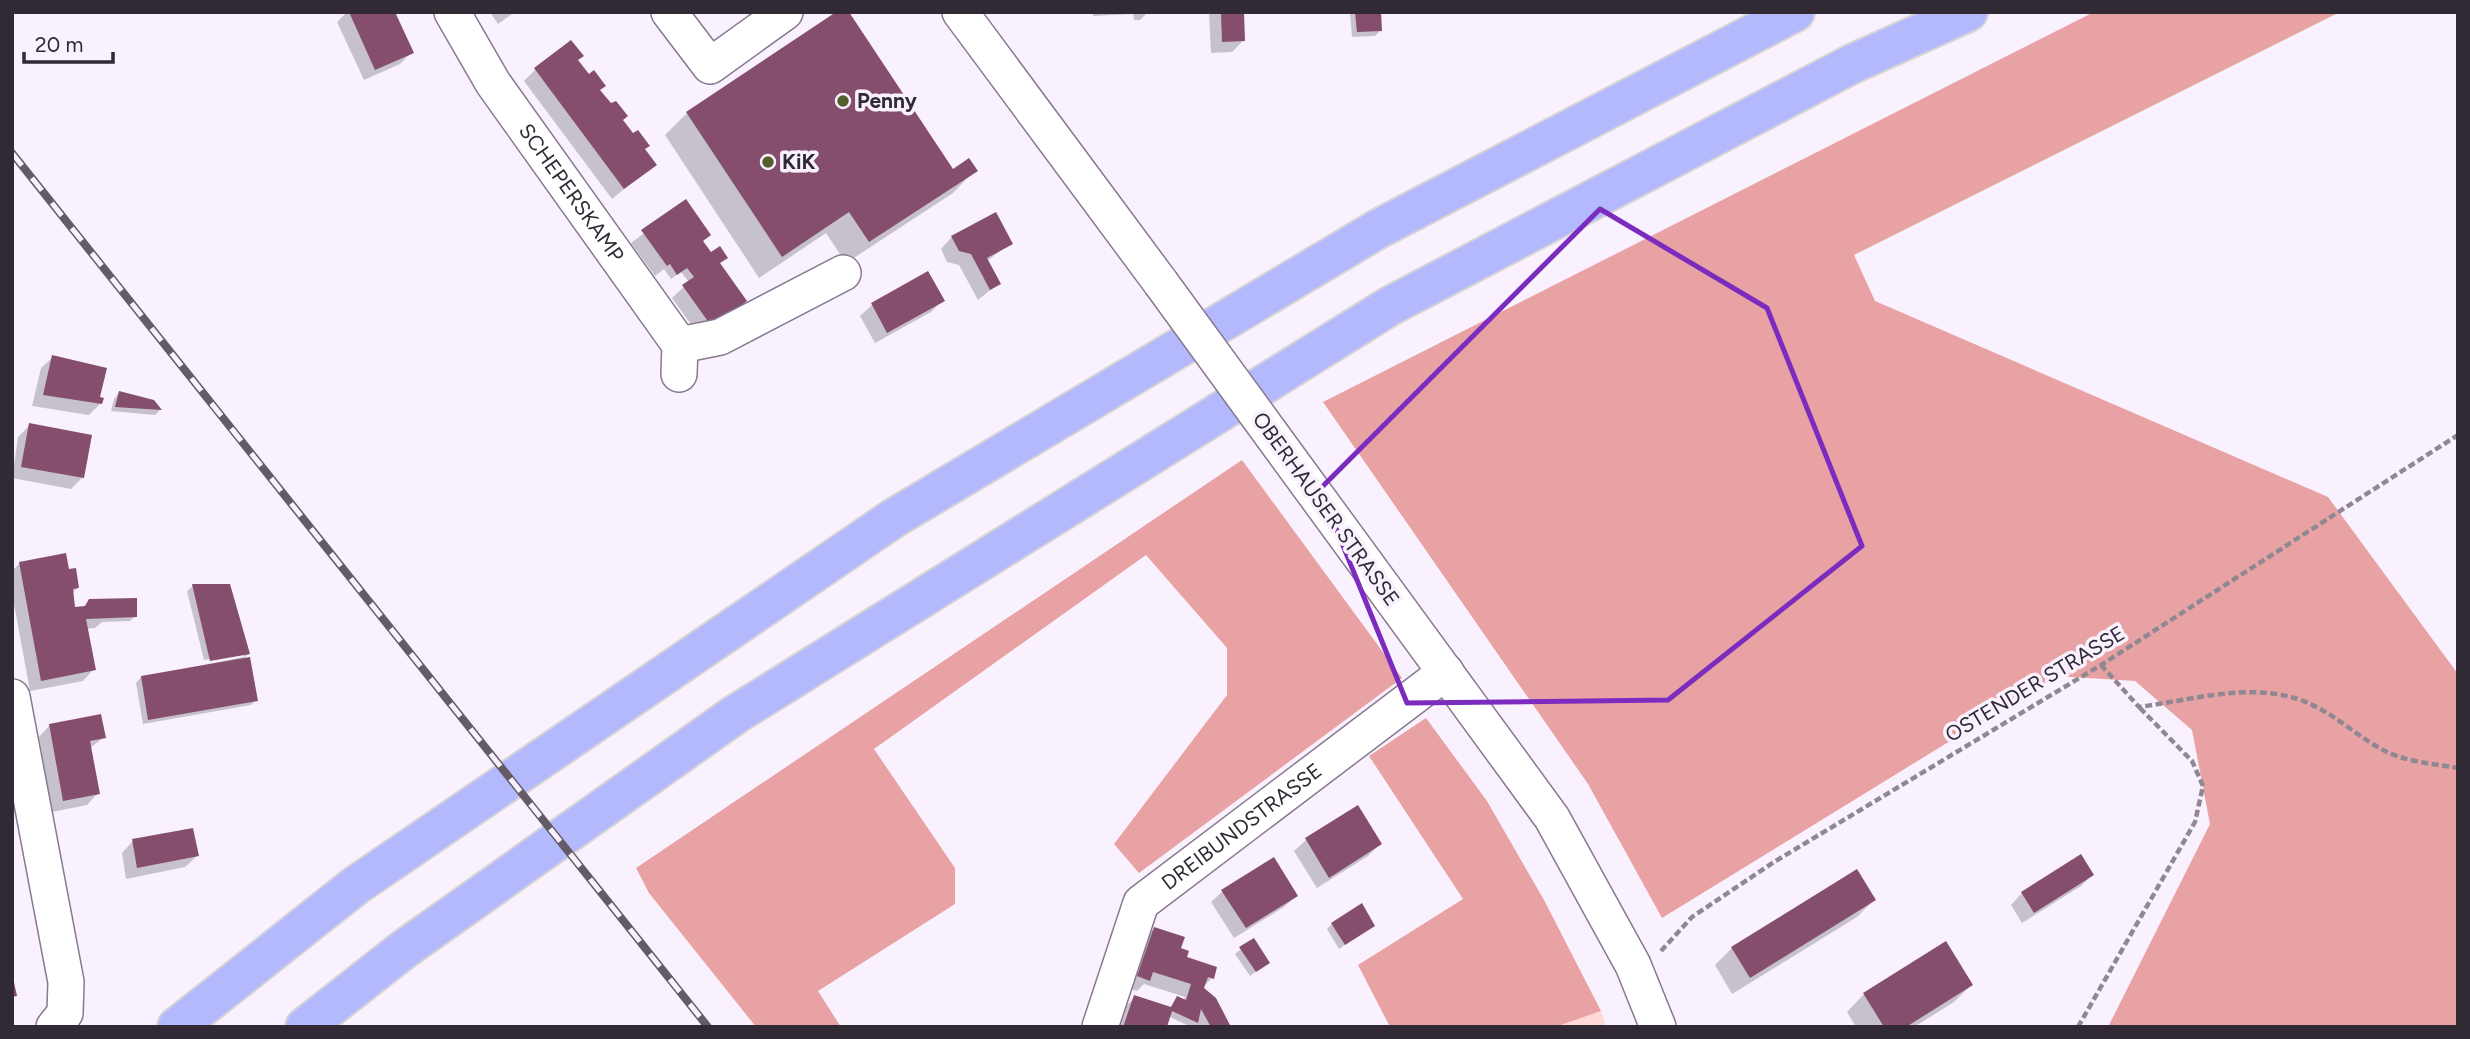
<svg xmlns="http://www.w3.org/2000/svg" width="2470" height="1039" font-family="Figtree,sans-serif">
<rect width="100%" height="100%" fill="#f9f2fe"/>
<path fill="#ffd8d8" d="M1601,1011l5,16h-51z"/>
<g fill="#e9a2a3">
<path d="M2094,12h246l-486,243 21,46 453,196 130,177v353h-350l102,-203 -18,-94 -57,-49 -79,-5 -394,242 -74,-134 -265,-382z"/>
<path d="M1242,460l160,218 -263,195 -25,-29 113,-149v-47l-81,-93 -272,194 81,119v36l-137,87 23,36h-85l-107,-134 -13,-25z"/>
<path d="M1426,718l61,83 57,99 57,111 -46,16h-165l-32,-62 105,-66 -94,-143z"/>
</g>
<g fill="#0003">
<path d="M347,12h47l18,40 -12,12 -36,16 -27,-58z"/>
<path d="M490,12h25l-17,12z"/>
<path d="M1093,12h55l-8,8h-6l-1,-6 -40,2z"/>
<path d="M1209,12h33l2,28 -12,12 -21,1z"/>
<path d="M1350,12h29l1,19 -5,5 -23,1z"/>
<path d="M577,61l77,103 -42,35 -88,-118 12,-12z"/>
<path d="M687,113l265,58 23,-1 -22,23 -107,70 -20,-30 -67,45 -94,-143z"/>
<path d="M686,201l16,21v20l43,59 -45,36 -28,-39 17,-16 -8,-10 -10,7 -7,-10 -9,7 -24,-33z"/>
<path d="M952,237l59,6 -24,18 12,22 -21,17 -19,-35 -12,-3 -6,-13z"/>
<path d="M927,273l16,27 -12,12 -56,31 -15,-27 12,-11z"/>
<path d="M53,357l45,41 3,5 -12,12 -57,-9 9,-38z"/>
<path d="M119,393l34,8 7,9 -5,5 -44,-4 3,-12z"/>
<path d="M30,425l53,52 -12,12 -59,-11 6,-41z"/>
<path d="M20,563l47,9 10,16 -5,6 1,15 9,-1 8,-7 45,15 -5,5 -28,1 -7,6 -9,1 8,40 -11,12 -53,10 -18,-98v-22z"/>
<path d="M193,586l55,68 -6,6 14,40 -5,5 -108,19 -7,-41 5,-6 103,-20v-4l-40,7 -17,-69z"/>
<path d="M50,725l54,12 -15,12 9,44 -11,12 -35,7 -13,-75z"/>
<path d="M1357,807l23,37 -12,12 -51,32 -23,-37 12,-11z"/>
<path d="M133,841l64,15 -12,11 -59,12 -4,-26z"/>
<path d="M2092,875l-11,11 -59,37 -11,-18 11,-12z"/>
<path d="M1223,891l73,5 -12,11 -50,31 -23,-36z"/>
<path d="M1874,900l-17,17 -125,77 -17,-29 17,-17z"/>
<path d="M1332,924l41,1 -34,24 -12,-20z"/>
<path d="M1154,929l31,29 27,20 -11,11 28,38h-38l-23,-11 -3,11h-48l6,-18 12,-12 35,12 7,-11 6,3 2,-4 -41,-13 -7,7 -10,-3 16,-48z"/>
<path d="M1241,949l27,14 -18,13 -15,-22z"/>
<path d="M1971,985l-17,17 -40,25h-58l-9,-15 17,-18z"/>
</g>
<g fill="#854e6d">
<path d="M349,12h46l19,41 -39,17z"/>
<path d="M836,12h13l104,157 16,-11 9,13 -109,71 -20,-30 -67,45 -96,-145z"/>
<path d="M1221,12h23l1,29 -23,1z"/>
<path d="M1355,12h26l1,19 -25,1z"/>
<path d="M571,40l13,16 -6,4 11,14 5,-4 12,16 -6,4 11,13 5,-2 12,15 -5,4 10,13 5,-3 12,16 -5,3 12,16 -33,24 -90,-121z"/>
<path d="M686,199l25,36 -8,6 8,11 9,-6 8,12 -8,5 27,38 -35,26 -30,-42 12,-8 -7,-9 -10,7 -7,-11 -3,2 -26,-36z"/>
<path d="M996,212l17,32 -26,14 14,26 -11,6 -19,-36 -12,-3 -8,-15z"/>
<path d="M928,271l17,30 -58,32 -16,-30z"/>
<path d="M52,355l55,13 -7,29 4,1 -2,6 -59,-9z"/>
<path d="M119,391l35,9 8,10 -47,-3z"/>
<path d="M29,423l63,12 -8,43 -63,-11z"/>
<path d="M66,553l3,16 7,-1 3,20 -6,1 2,18 10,-1 4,-7 48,-1v19l-51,2 10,51 -55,11 -22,-119z"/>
<path d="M192,584h38l20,70 -40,7z"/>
<path d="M250,657l8,44 -110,19 -7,-44z"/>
<path d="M101,714l5,24 -16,3 10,53 -37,7 -14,-77z"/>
<path d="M1358,805l24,39 -53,34 -24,-40z"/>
<path d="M193,828l6,28 -62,12 -5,-29z"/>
<path d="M2081,854l13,21 -60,38 -13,-21z"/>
<path d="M1274,857l24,39 -52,32 -25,-38z"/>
<path d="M1857,869l19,31 -126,78 -19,-31z"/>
<path d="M1362,903l13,23 -30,19 -14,-22z"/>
<path d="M1154,927l31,10 -4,11 8,3 -2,6 30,10 -3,12 -6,-2 -4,11 12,10 15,29h-20l-10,-18 -3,14 -26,-12 -5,16h-44l11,-32 37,12 6,-11 9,4 5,-16 -38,-12 -3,9 -13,-5z"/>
<path d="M1254,938l16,25 -14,9 -17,-25z"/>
<path d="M1946,941l27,44 -67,42h-22l-21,-34z"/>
<path d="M12,973l5,23 -5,1z"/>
</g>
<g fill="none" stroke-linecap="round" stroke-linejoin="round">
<g stroke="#887892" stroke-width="38">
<g id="minor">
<path id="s1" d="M452,12l41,71 187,262 -1,29"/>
<path d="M669,12l41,54 75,-54"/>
<path d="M960,12l201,271"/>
<path d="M680,345l40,-8 123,-64"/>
<path d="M1274,438l278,380 81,147 25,62"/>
<path d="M12,697l54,285 -1,31 -11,14"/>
<path id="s2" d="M1100,1027l41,-124 305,-231"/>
</g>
</g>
<g stroke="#d6d4d7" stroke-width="42">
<g id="highway">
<path d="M177,1027l178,-141 539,-368 484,-289 417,-217"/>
<path d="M305,1027l98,-77 333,-236 654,-408 462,-242 116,-52"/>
</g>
</g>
<g stroke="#8f8893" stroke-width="4.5" stroke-dasharray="7 3.5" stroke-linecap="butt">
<path d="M2101,665l38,42c53,-7 118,-27 169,-4 28,12 50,34 77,48 22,11 49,13 73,17"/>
<path d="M1661,951l31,-34 82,-55 327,-197 357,-230"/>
<path d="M2078,1027l117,-205 8,-36 -11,-25 -52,-53"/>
</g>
<use href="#minor" stroke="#fff" stroke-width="35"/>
<use href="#highway" stroke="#b3b9fc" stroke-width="38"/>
<g stroke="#635c67" stroke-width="8">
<path id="rail" d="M12,153l696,874"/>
</g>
<use href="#rail" stroke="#f9f2fe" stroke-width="5" stroke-dasharray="16" stroke-linecap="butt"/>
<g stroke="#887892" stroke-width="38" stroke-linecap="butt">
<path id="minor-bridge" d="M1161,283l113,155"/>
</g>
<use href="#minor-bridge" stroke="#fff" stroke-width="35"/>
</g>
<path fill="none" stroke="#7b2cbf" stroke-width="5" stroke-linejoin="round" d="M1600,209l167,99 95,238 -194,154 -261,3 -87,-214z"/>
<g fill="#565d2c" stroke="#f9f2fe" stroke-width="2.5">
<circle cx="843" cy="101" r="7"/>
<circle cx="768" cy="162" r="7"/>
</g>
<g text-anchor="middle" stroke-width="7" stroke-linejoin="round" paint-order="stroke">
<g font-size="21" font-weight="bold" fill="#312a35" stroke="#f9f2fe" text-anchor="start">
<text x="857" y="108">Penny</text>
<text x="782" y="169">KiK</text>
</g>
<g font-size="21" fill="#312a35" stroke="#f9f2fe">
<text dy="7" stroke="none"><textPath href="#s1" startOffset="217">SCHEPERSKAMP</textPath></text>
<text transform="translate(1326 509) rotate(54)" y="7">OBERHAUSER STRASSE</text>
<text transform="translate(2035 684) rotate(-31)" y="7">OSTENDER STRASSE</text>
<text dy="7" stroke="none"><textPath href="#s2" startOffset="257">DREIBUNDSTRASSE</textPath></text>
</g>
</g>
<rect width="2470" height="1039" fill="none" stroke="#312a35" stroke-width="28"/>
<path d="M24 52v10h89v-10" fill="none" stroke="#312a35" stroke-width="3.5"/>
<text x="35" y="52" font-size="21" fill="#312a35" stroke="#f9f2fe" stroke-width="5" paint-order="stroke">20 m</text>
</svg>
